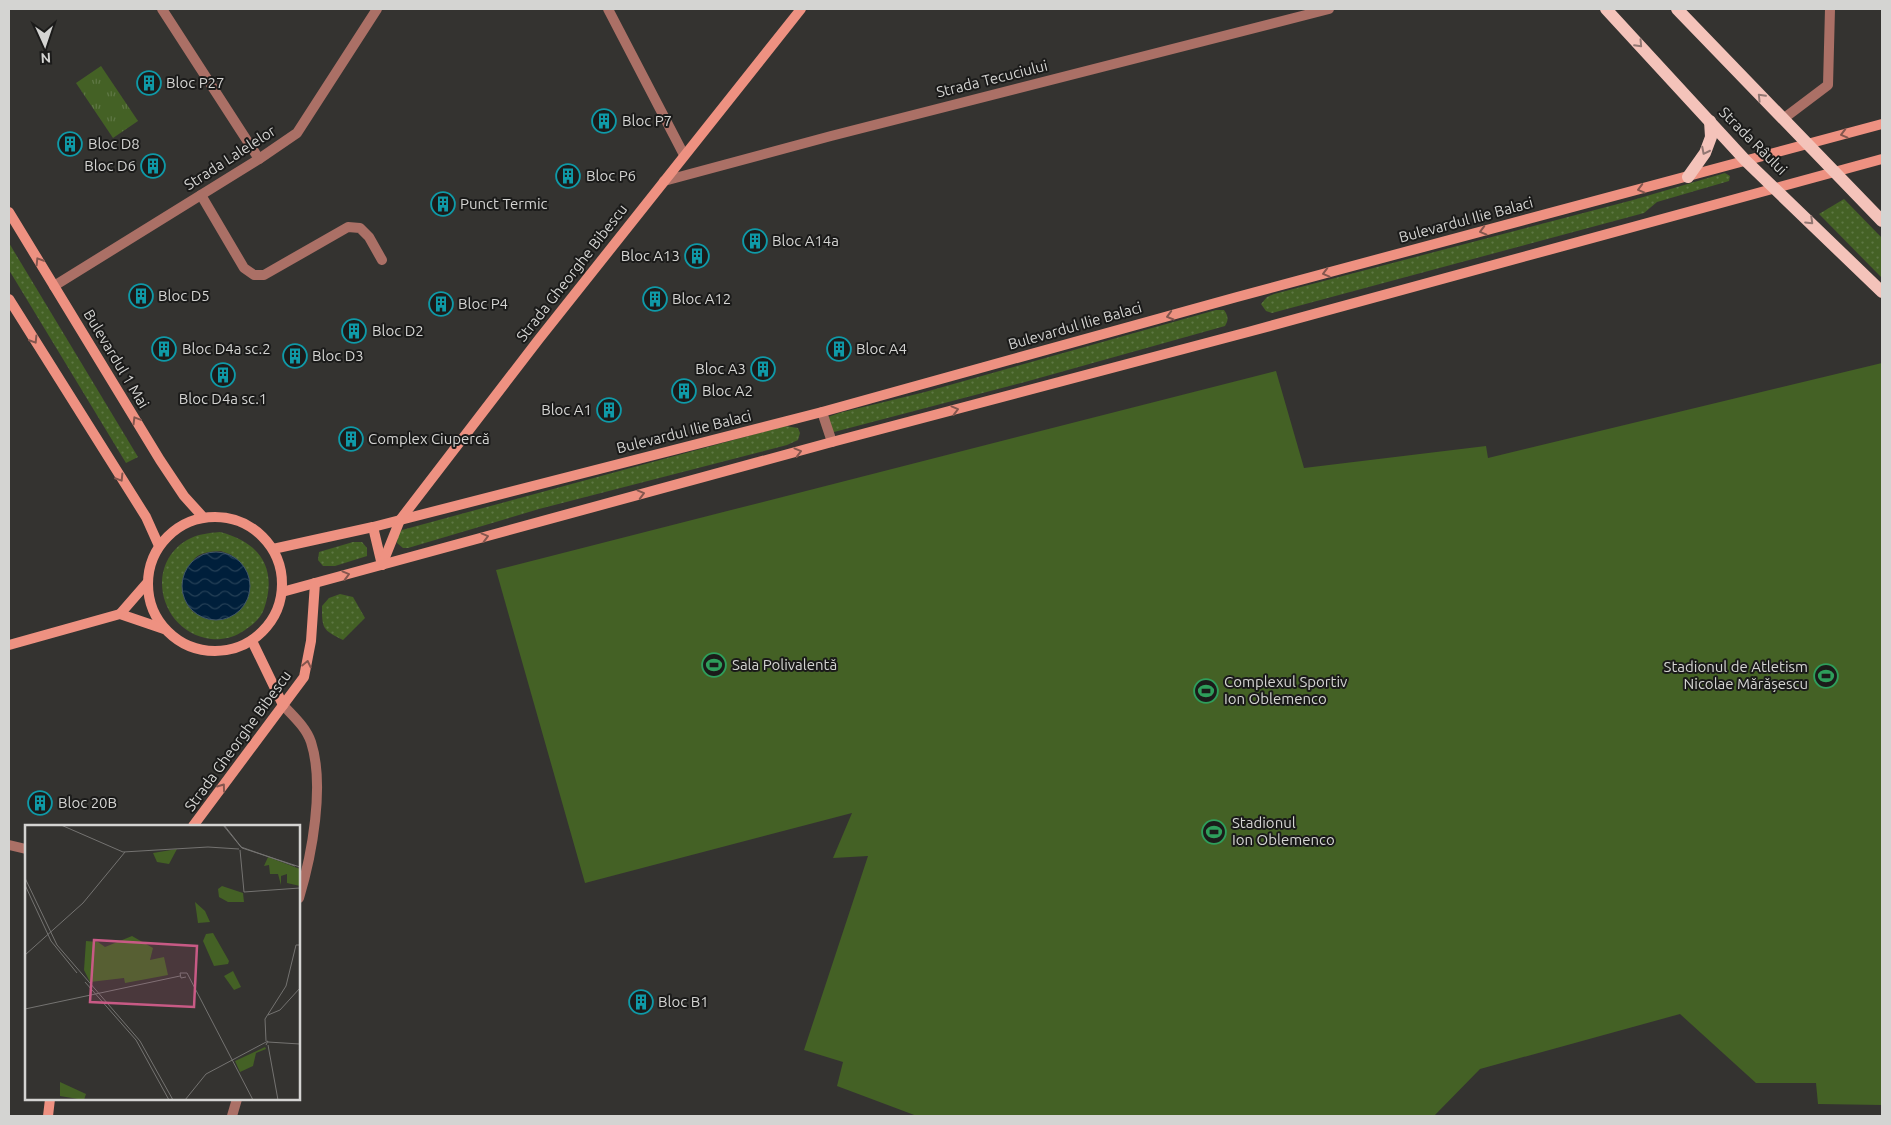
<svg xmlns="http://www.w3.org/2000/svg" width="1891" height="1125" font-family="Ubuntu,sans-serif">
<defs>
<pattern id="grass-dots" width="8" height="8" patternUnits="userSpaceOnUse" patternTransform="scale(1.25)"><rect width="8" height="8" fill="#446125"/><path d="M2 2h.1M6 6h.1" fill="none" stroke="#5e7744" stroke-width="1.8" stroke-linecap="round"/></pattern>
<pattern id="park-tufts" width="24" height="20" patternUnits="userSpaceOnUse" patternTransform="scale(1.25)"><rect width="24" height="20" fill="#446125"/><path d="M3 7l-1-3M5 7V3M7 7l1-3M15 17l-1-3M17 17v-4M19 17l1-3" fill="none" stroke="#5e7744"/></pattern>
<pattern id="water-waves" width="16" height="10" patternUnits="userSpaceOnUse" patternTransform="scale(1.25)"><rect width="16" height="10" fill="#001f3b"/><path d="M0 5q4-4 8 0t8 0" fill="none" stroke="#243f56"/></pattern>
</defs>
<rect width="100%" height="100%" fill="#343330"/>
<g fill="url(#grass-dots)" fill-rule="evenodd">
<path d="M1725,173l5,3 -1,5 -72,21 -13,11 -372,100 -6,-2 -5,-7 6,-7 7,-3 359,-94z"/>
<path d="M1844,199l38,39v40l-63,-64z"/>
<path d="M9,243l129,214 -12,6 -117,-193z"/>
<path d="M1216,310h8c4,6 5,9 1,16l-200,56 -191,50 -8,-3 2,-12 11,-4 86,-21z"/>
<path d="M785,426l13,2 2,5 -2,7 -11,5 -248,64 -131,39h-5l-6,-5 1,-8 4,-5z"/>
<path d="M220,532c40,10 58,37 44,77 -4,11 -14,18 -24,24 -8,5 -19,7 -29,6 -50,-6 -68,-73 -24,-99 11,-6 21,-7 33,-8zM221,551l11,4 -38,58c-11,-13 -12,-17 -8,-33 5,-23 10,-28 35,-29z"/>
<path d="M353,542h9l5,6v8l-32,10h-12l-5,-6 1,-8z"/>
<path d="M340,594l13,3 12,21 -22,22c-21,-10 -21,-12 -21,-34l7,-8z"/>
</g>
<path fill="url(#park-tufts)" d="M101,66l37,55 -25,17 -37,-55z"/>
<path fill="#446125" d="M1882,363v742l-64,-1 -2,-21h-60l-76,-69 -200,55 -46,47h-517l-80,-30 6,-24 -39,-12 64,-194 -35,2 19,-45 -267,70 -89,-313 780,-199 28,97 182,-22 2,12z"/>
<circle fill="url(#water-waves)" stroke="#405568" cx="216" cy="586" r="34"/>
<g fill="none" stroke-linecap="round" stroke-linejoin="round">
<g stroke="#ab7066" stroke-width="10">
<path d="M162,9l97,150"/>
<path d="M608,9l76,146"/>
<path d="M1783,119l45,-34 2,-76"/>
<path d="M664,181l167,-45 498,-127"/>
<path d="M201,195l43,73 10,7h10l84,-48 12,1 9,9 13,23"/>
<path d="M54,286l205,-127 38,-26 80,-124"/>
<path d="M822,412l10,30"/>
<path d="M283,705c10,11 23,22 28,37 14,43 1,113 -12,156"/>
<path d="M9,845l17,4"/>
<path d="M232,1116l5,-17"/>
</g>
<g stroke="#ee9181" stroke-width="10">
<path d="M9,212l151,248 24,36 19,21"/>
<path d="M9,299l137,218 13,29"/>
<circle cx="215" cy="584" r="67"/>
<path d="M373,527l9,38"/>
<path d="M273,549l100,-22 449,-115 415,-115 645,-173"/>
<path d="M382,565l18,-45 139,-181 262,-330"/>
<path d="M282,592l550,-150 416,-110 634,-173"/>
<path d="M120,614l27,-31"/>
<path d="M252,641l31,64"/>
<path d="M9,645l111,-31 44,15"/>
<path d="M193,826l111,-149 7,-36 4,-58"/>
<path d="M48,1116l2,-17"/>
</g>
<g stroke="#f4c3ba" stroke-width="12">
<path d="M1606,9l140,152 136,131"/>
<path d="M1677,9l205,212"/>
<path d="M1688,177l17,-24 6,-16 -1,-16"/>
</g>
</g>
<defs><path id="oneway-chevron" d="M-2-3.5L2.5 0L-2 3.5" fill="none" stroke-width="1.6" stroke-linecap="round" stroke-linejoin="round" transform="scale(1.25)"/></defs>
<g stroke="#927772">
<use href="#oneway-chevron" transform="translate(1639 44) rotate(47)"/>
<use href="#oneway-chevron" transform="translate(1761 97) rotate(-134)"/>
<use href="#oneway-chevron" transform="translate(1705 151) rotate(117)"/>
<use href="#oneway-chevron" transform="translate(1810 221) rotate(44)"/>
</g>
<g stroke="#84564e">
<use href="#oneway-chevron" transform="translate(1844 134) rotate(165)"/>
<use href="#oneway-chevron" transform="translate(1641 189) rotate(165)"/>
<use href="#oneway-chevron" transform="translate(1483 231) rotate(165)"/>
<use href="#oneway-chevron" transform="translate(39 261) rotate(-122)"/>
<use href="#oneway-chevron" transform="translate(1326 273) rotate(165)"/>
<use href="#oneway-chevron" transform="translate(1170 316) rotate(164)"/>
<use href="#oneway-chevron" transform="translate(34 340) rotate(58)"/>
<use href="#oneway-chevron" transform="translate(955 410) rotate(-15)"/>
<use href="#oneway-chevron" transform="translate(136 420) rotate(-121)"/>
<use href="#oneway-chevron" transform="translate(798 452) rotate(-15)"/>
<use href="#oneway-chevron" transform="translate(120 478) rotate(58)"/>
<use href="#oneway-chevron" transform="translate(641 494) rotate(-15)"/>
<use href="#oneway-chevron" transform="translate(485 537) rotate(-15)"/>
<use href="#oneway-chevron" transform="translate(346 575) rotate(-15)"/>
<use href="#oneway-chevron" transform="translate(307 664) rotate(-78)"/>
<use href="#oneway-chevron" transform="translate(222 787) rotate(-54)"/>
</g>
<defs>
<g id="building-ring" transform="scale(1.25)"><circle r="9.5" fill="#1b1b1a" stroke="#0f9aa8" stroke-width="1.5"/><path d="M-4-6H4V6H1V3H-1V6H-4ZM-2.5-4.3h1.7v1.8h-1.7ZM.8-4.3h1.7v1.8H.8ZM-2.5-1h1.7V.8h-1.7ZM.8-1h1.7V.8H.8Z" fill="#0f9aa8"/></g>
<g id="stadium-ring" transform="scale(1.25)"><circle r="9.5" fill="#1b1b1a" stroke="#2e9e5b" stroke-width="1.5"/><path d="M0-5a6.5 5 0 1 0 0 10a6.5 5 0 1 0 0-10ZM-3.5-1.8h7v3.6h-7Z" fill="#2e9e5b"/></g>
</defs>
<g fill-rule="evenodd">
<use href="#building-ring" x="149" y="83"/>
<use href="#building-ring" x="604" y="121"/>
<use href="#building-ring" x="70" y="144"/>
<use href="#building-ring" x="153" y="166"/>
<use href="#building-ring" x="568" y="176"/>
<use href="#building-ring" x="443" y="204"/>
<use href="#building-ring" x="755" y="241"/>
<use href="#building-ring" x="697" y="256"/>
<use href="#building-ring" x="141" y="296"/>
<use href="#building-ring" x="655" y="299"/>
<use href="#building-ring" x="441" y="304"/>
<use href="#building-ring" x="354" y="331"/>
<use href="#building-ring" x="164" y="349"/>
<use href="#building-ring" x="839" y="349"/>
<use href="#building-ring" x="295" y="356"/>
<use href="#building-ring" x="763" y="369"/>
<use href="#building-ring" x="223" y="375"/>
<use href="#building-ring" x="684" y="391"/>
<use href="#building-ring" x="609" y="410"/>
<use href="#building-ring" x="351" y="439"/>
<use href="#stadium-ring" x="714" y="665"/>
<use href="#stadium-ring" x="1826" y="676"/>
<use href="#stadium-ring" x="1206" y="691"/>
<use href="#building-ring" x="40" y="803"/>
<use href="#stadium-ring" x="1214" y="832"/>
<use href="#building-ring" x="641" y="1002"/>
</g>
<g text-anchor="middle" stroke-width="4" stroke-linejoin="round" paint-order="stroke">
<g font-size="15" fill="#d4d4d2" stroke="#1b1b1a">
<text transform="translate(992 79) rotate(-14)" y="5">Strada Tecuciului</text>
<text transform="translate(1753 141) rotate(45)" y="5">Strada Râului</text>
<text transform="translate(230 158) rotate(-33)" y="5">Strada Lalelelor</text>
<text transform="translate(1466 220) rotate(-15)" y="5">Bulevardul Ilie Balaci</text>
<text transform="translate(572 273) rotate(-52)" y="5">Strada Gheorghe Bibescu</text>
<text transform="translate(1075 326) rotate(-16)" y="5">Bulevardul Ilie Balaci</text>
<text transform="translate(116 359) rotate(59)" y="5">Bulevardul 1 Mai</text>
<text transform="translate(684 432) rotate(-14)" y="5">Bulevardul Ilie Balaci</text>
<text transform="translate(238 741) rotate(-54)" y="5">Strada Gheorghe Bibescu</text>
</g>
<g font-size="15" fill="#d4d4d2" stroke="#1b1b1a" text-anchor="start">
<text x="166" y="88">Bloc P27</text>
<text x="622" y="126">Bloc P7</text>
<text x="88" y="149">Bloc D8</text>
<text x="136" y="171" text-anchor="end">Bloc D6</text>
<text x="586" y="181">Bloc P6</text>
<text x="460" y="209">Punct Termic</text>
<text x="772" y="246">Bloc A14a</text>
<text x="680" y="261" text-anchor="end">Bloc A13</text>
<text x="158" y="301">Bloc D5</text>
<text x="672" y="304">Bloc A12</text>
<text x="458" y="309">Bloc P4</text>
<text x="372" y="336">Bloc D2</text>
<text x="182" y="354">Bloc D4a sc.2</text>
<text x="856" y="354">Bloc A4</text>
<text x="312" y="361">Bloc D3</text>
<text x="746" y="374" text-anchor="end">Bloc A3</text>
<text x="702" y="396">Bloc A2</text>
<text x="223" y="404" text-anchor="middle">Bloc D4a sc.1</text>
<text x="592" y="415" text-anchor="end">Bloc A1</text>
<text x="368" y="444">Complex Ciupercă</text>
<text x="732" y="670">Sala Polivalentă</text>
<text x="1808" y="672" text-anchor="end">Stadionul de Atletism<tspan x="1808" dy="17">Nicolae Mărășescu</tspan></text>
<text x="1224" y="687">Complexul Sportiv<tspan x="1224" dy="17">Ion Oblemenco</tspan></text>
<text x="58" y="808">Bloc 20B</text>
<text x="1232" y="828">Stadionul<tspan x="1232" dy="17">Ion Oblemenco</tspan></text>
<text x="658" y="1007">Bloc B1</text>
</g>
</g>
<g transform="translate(25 825)">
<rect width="275" height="275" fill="#343330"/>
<path d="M35,257l26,12 -2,6 -24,-4z" fill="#446125"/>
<path d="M152,24l-8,15 -12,-2 -4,-9zM243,32l32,12v17l-13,-3v-9l-6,2v9l-3,-11h-8l-1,-9 -5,1zM197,61l21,7 1,9h-16l-9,-5 -1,-8zM170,77l10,9 5,11 -12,1zM188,108l16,28 -1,3 -14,2 -11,-25 3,-7zM240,222l1,2 -10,4 -3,13 -13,6 -5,-11z" fill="#446125"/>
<path d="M107,111l21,12 -3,12 14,-3 4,18 -43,8 -1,-5 -34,4 -6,-12 2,-29 12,1 7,5zM208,146l8,16 -7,3 -10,-14z" fill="#446125"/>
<path fill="none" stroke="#747371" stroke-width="1" d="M36,0l62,27 85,-5 31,2M198,0l18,22 54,19M199,0l18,23 58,19M215,25l4,42 56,-4M0,53l32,67 83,96 33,59M0,60l26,56 26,32M0,130l58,-52 42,-51M161,152l-5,1 -1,-5h7l66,127M60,157l51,58 33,60M0,184l155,-33M243,190l12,-5 20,-22M241,216l-1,-22 21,-33 10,-41h4M243,217l32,2M243,220l10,55M160,275l21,-26 62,-33 -2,4"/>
<path fill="#c85a85" fill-opacity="0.15" stroke="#c85a85" stroke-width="2.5" d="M69,115l103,6 -3,61 -104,-5z"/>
<rect width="275" height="275" fill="none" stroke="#d4d4d2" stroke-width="2.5"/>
</g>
<rect width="1891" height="1125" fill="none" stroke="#d4d4d2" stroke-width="20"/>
<g transform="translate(45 45) rotate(177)" stroke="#1b1b1a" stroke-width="4" paint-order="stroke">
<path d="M0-4L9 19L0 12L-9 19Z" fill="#d4d4d2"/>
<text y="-8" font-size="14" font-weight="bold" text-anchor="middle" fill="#d4d4d2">N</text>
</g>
</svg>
